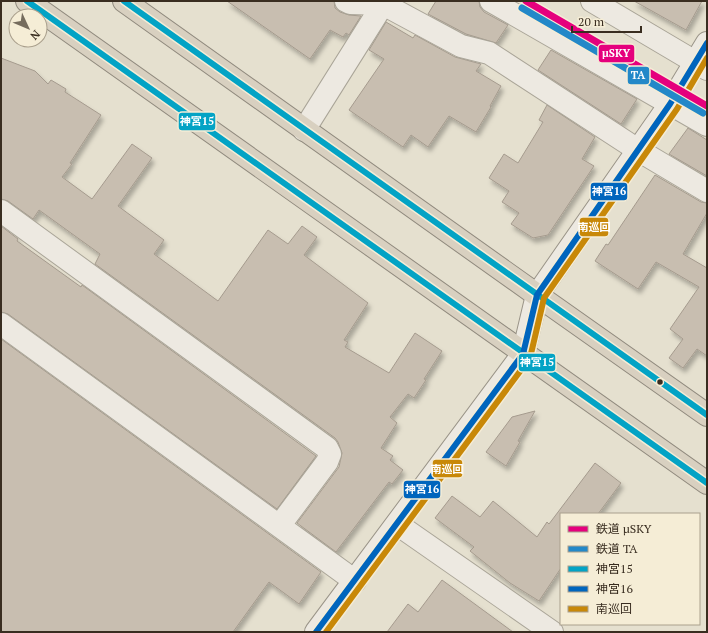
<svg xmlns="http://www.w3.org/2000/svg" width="708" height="633" font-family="'PT Serif','Noto Sans JP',serif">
<defs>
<filter id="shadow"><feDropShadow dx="2.5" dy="4.5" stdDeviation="2" flood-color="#0004"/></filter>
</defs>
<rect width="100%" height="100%" fill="#e5e0cf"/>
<g fill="#c8beb0" stroke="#a59b8e" filter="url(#shadow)">
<path d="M227,1h107l1,7 5,4 9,3 12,1 -12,19 -3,-2 -3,4 -13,-7 -20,29z"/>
<path d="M436,1h43l1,6 4,5 24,13 -12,18 -30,-9 -38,-20z"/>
<path d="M634,1h68l-16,29z"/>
<path d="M386,22l27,16 2,-3 40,22 26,7 -5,7 25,15 -11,20 1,1 -15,25 -27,-16 -21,31 -17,-12 -8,12 -54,-37 35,-51 -15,-9z"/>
<path d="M551,50l86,49 -16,25 -83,-54z"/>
<path d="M1,58l34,13 13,13 3,-4 15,9 -1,3 36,23 -31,48 2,1 -10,13 30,22 40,-55 20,14 -34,48 46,34 -10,14 64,47 50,-71 20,14 14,-18 15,11 -13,18 64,48 -24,37 4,2 -3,5 44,26 26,-40 27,18 -18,28 2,1 -12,18 -6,-4 -18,23 7,6 -16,25 12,8 -3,4 13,10 -11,14 -3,-2 -53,70 -39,-29 42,-56 3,-14 -4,-11 -3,-4 -240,-174 5,-10 -61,-44 -6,9 -25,-18 -7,-2z"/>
<path d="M547,105l48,32 -13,22 12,7 -46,69 -15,3 -22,-14 8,-11 -17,-11 7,-11 -20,-13 15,-24 14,9 25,-41 -4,-2z"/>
<path d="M688,128l19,12v36l-38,-22z"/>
<path d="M655,175l46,27 6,1v10l-24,41 24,14v88l-10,-7 -14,19 -14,-10 14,-19 -13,-10 29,-42 -43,-25 -18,27 -43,-28 11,-17 2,1z"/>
<path d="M1,226l17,13 -1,2 64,46 1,-2 234,171 -39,53 -269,-195 -7,-2z"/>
<path d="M1,339l320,233 -22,32 -30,-22 -36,50h-232z"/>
<path d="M535,411l-17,30 2,1 -14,24 -20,-14 26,-35z"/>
<path d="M595,463l26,20 -23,31h-37v54l-22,33 -29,-18 -40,-32 4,-4 -39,-29 17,-22 28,21 13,-16 44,36 10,-15 2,2z"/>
<path d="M442,580l71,52h-126l21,-28 10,8z"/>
</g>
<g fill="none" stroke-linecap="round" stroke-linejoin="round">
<g stroke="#aaa598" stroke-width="24">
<g id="street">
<path d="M346,1l4,2 33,1 78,42 28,7 149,97 69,41"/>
<path d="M491,1l216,124"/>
<path d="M592,1l115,68"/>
<path d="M304,130l81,-129"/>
<path d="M1,211l326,237 3,6 -3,8 -47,63"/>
<path d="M1,324l354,257"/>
<path d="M397,524l155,108"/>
</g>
</g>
<g stroke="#9a9488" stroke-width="24">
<path id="secondary" d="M316,632l207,-278 14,-59 133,-191 37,-61"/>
</g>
<g stroke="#908a7e" stroke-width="24">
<g id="highway">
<path d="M27,1c227,160 453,322 680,482"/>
<path d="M124,1l413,294 170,120"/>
</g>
</g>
<use href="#street" stroke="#ede9e1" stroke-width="22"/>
<use href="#secondary" stroke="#ede9e1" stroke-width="22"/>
<use href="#highway" stroke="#d8d0c0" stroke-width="22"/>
<g stroke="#f5edd6" stroke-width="9">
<g id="bus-1">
<path d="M27,1l680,482"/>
<path d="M124,1l583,414"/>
</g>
</g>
<g stroke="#f5edd6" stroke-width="9">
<path id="bus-2" d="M316,632l207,-278 14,-59 133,-191 37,-61"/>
</g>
<g stroke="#f5edd6" stroke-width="9">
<path id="bus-3" d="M326,632l204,-274 14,-60 133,-189 30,-51"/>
</g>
<use href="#bus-1" stroke="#03a3c5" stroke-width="6"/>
<use href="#bus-2" stroke="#0065bd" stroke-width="6"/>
<use href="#bus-3" stroke="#c88808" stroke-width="6"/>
<g stroke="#f5edd6" stroke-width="10">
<path id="rail-1" d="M526,1l181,105"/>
</g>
<g stroke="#f5edd6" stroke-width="10">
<path id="rail-2" d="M522,8l181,105"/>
</g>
<use href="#rail-1" stroke="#e5007d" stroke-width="7"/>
<use href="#rail-2" stroke="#2388c8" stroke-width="7"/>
</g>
<circle fill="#392d20" stroke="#f5edd6" stroke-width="1.5" cx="660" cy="382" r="3.5"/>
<g stroke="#f5edd6" stroke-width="1.5">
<rect x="598" y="44" width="37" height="19" rx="4" fill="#e5007d"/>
<rect x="627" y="66" width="23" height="19" rx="4" fill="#2388c8"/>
<rect x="178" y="112" width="38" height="19" rx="4" fill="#03a3c5"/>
<rect x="590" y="182" width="38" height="19" rx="4" fill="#0065bd"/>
<rect x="579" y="217" width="30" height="20" rx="4" fill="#c88808"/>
<rect x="518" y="353" width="38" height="19" rx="4" fill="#03a3c5"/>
<rect x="432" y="459" width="31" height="19" rx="4" fill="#c88808"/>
<rect x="403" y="480" width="38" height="19" rx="4" fill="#0065bd"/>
</g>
<g font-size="11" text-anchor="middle" font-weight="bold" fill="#fff">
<text x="616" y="57">μSKY</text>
<text x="638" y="79">TA</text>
<text x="197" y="125">神宮15</text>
<text x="609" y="195">神宮16</text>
<text x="594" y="231">南巡回</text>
<text x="537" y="366">神宮15</text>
<text x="447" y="473">南巡回</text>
<text x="422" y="493">神宮16</text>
</g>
<rect width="708" height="633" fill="none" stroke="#392d20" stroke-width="4"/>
<rect x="560" y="513" width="140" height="112" fill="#f5edd6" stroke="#aaa08d"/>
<rect x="568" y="526" width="20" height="6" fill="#e5007d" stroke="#aaa08d"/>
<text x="596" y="533" font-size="12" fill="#392d20">鉄道 μSKY</text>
<rect x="568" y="546" width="20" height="6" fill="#2388c8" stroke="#aaa08d"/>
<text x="596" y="553" font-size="12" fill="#392d20">鉄道 TA</text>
<rect x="568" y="566" width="20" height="6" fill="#03a3c5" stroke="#aaa08d"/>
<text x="596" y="573" font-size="12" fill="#392d20">神宮15</text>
<rect x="568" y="586" width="20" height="6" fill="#0065bd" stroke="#aaa08d"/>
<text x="596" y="593" font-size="12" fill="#392d20">神宮16</text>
<rect x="568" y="606" width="20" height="6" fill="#c88808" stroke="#aaa08d"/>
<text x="596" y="613" font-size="12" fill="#392d20">南巡回</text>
<g transform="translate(28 28) rotate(134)"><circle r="19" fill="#f5edd6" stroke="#aaa08d"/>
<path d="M0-3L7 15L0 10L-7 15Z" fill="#756c5d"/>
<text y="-6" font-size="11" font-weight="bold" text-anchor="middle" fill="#392d20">N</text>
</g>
<path d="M572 26v6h69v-6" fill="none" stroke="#392d20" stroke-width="2"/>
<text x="578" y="26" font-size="12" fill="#392d20" stroke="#f5edd6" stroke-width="3" paint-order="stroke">20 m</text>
</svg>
